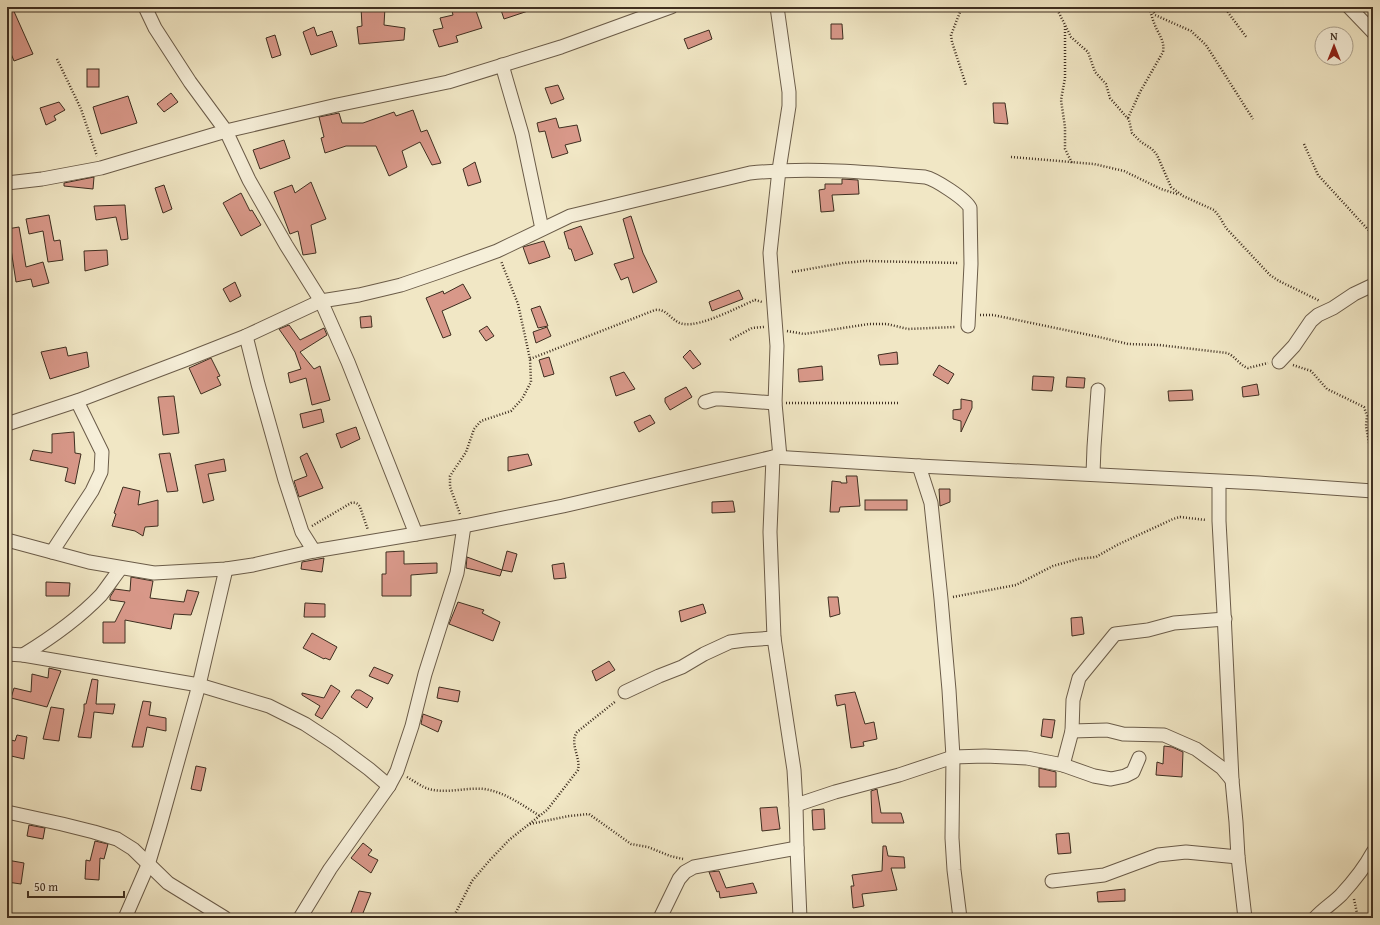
<svg xmlns="http://www.w3.org/2000/svg" width="1380" height="925" font-family="'Gentium Book Plus',serif">
<rect width="100%" height="100%" fill="#f1e7c5"/>
<filter id="stains"><feTurbulence type="fractalNoise" baseFrequency=".005" numOctaves="4"/><feColorMatrix values="0 0 0 0 .2 0 0 0 0 .09 0 0 0 0 .02 0 0 0 .5 -.17"/></filter>
<radialGradient id="worn" r=".72"><stop offset=".6" stop-color="#630" stop-opacity="0"/><stop offset="1" stop-color="#630" stop-opacity=".3"/></radialGradient>
<g fill="#d89889" stroke="#3e2e20">
<path d="M7,7h5l21,47 -19,7 -7,-17z"/>
<path d="M361,7h24l-1,18 21,3 -1,12 -45,4 -2,-17 5,-1z"/>
<path d="M451,7h15l1,4 8,-3 7,20 -26,8 2,6 -19,5 -6,-17 10,-2 -3,-10 13,-3z"/>
<path d="M500,7h33l1,2 -30,10z"/>
<path d="M831,24h11l1,15h-12z"/>
<path d="M314,27l3,9 15,-5 5,15 -26,9 -8,-23z"/>
<path d="M709,30l3,9 -24,10 -4,-10z"/>
<path d="M275,35l6,20 -9,3 -6,-20z"/>
<rect x="87" y="69" width="12" height="18"/>
<path d="M558,85l6,14 -13,5 -6,-16z"/>
<path d="M171,93l7,9 -14,10 -7,-8z"/>
<path d="M128,96l9,27 -36,11 -8,-27z"/>
<path d="M59,102l6,8 -11,6 2,4 -10,5 -6,-17z"/>
<path d="M993,103h12l3,21 -14,-1z"/>
<path d="M413,110l8,22 6,-2 14,33 -9,2 -12,-23 -18,9 5,16 -18,9 -13,-30h-30l-21,7 -4,-15 3,-1 -5,-20 20,-4 3,10h21l31,-11 2,4z"/>
<path d="M556,118l3,10 18,-3 4,16 -16,4 3,8 -16,5 -7,-27 -6,1 -2,-9z"/>
<path d="M284,140l6,18 -30,11 -7,-19z"/>
<path d="M475,162l6,20 -13,4 -5,-17z"/>
<path d="M94,177l-1,12 -29,-3v-3z"/>
<path d="M842,179l16,1 1,14 -27,1 2,16 -13,1 -2,-22 6,-1v-5h17z"/>
<path d="M311,182l15,37 -15,6 5,28 -13,2 -5,-24 -8,3 -16,-42 18,-7 3,8z"/>
<path d="M164,185l8,24 -9,4 -8,-25z"/>
<path d="M241,193l9,18 2,-1 9,15 -20,11 -18,-33z"/>
<path d="M125,205l3,34 -7,1 -5,-23 -20,3 -2,-14z"/>
<path d="M49,215l5,26 6,-1 3,20 -15,2 -5,-31 -14,3 -3,-15z"/>
<path d="M631,216l12,37 14,29 -24,11 -5,-16 -7,3 -7,-16 20,-6 -11,-39z"/>
<path d="M581,226l12,28 -18,7 -4,-12h-2l-5,-17z"/>
<path d="M19,227l7,40 17,-5 6,21 -16,4 -2,-8 -15,3 -5,-33 -4,1v-21z"/>
<path d="M544,241l6,16 -21,7 -6,-17z"/>
<path d="M107,250l1,15 -23,6 -1,-20z"/>
<path d="M235,282l6,14 -11,6 -7,-13z"/>
<path d="M463,284l8,14 -29,13 9,24 -8,3 -17,-40 17,-7 1,3z"/>
<path d="M739,290l4,9 -31,12 -3,-9z"/>
<path d="M540,306l8,20 -10,2 -7,-19z"/>
<path d="M371,316l1,11 -11,1 -1,-11z"/>
<path d="M289,325l11,15 24,-12 3,7 -27,17 14,17 6,-3 10,34 -18,5 -6,-27 -16,5 -2,-10 13,-4 -6,-17 -16,-23z"/>
<path d="M487,326l7,10 -8,5 -7,-10z"/>
<path d="M547,327l4,9 -15,7 -3,-11z"/>
<path d="M66,347l2,9 19,-4 2,15 -39,12 -9,-27z"/>
<path d="M690,350l11,14 -8,5 -10,-12z"/>
<path d="M897,352l1,12 -18,1 -2,-10z"/>
<path d="M549,357l5,17 -10,3 -5,-17z"/>
<path d="M211,358l9,18 -3,1 4,8 -20,9 -12,-26z"/>
<path d="M939,365l15,9 -6,10 -15,-9z"/>
<path d="M822,366l1,14 -24,2 -1,-13z"/>
<path d="M624,372l11,17 -19,7 -6,-19z"/>
<path d="M1033,376l21,1 -2,14 -20,-1z"/>
<path d="M1067,377l18,1 -1,10 -18,-1z"/>
<path d="M1257,384l2,11 -16,2 -1,-10z"/>
<path d="M686,387l6,10 -22,13 -5,-8v-4z"/>
<path d="M1192,390l1,10 -24,1 -1,-10z"/>
<path d="M174,396l5,37 -16,2 -5,-38z"/>
<path d="M961,399l11,2v7l-11,24v-11l-8,-2v-9l8,-1z"/>
<path d="M321,409l3,13 -21,6 -3,-14z"/>
<path d="M650,415l5,8 -16,9 -5,-10z"/>
<path d="M356,427l4,12 -19,9 -5,-14z"/>
<path d="M74,432l1,21 6,1 -6,30 -10,-3 3,-13 -38,-8 3,-10 19,3v-19z"/>
<path d="M170,453l8,38 -11,1 -8,-38z"/>
<path d="M307,453l16,35 -24,9 -5,-16 13,-5 -7,-19z"/>
<path d="M528,454l4,11 -24,6v-14z"/>
<path d="M224,459l2,12 -18,3 6,26 -11,3 -8,-38z"/>
<path d="M846,476h11l3,30 -20,1 -1,5h-9l2,-31 9,1v1h6z"/>
<path d="M123,487l17,4 -2,14 20,-5v26l-13,1 -2,9 -8,-5 -23,-5 4,-12 -2,-1z"/>
<path d="M939,489h11v13l-10,4z"/>
<rect x="865" y="500" width="42" height="10"/>
<path d="M733,501l2,11 -23,1v-11z"/>
<path d="M404,551v13l33,-1v10l-26,2v21h-29v-22h4v-22z"/>
<path d="M507,551l10,3 -5,18 -10,-2z"/>
<path d="M467,557l35,13 -2,6 -34,-8z"/>
<path d="M324,558l-2,14 -21,-3 1,-7z"/>
<path d="M564,563l2,15 -12,1 -2,-14z"/>
<path d="M131,577l22,4 -3,17 34,4 3,-12 12,2 -8,23 -17,-1 -3,15 -46,-9v23h-22v-21h12l10,-20 -15,-2v-3l5,-8 15,2z"/>
<path d="M46,582l24,1 -1,13h-23z"/>
<path d="M828,597h10l2,17 -10,3z"/>
<path d="M458,602l26,8 -2,3 18,9 -7,19 -44,-17z"/>
<path d="M305,603l20,1v13h-21z"/>
<path d="M703,604l3,9 -25,9 -2,-11z"/>
<path d="M1082,617l2,17 -12,2 -1,-18z"/>
<path d="M312,633l25,14 -7,13 -5,-2 -1,1 -21,-11z"/>
<path d="M609,661l6,9 -19,11 -4,-10z"/>
<path d="M374,667l19,8 -5,9 -19,-8z"/>
<path d="M49,668l12,3 -14,36 -36,-9 3,-10 17,4 1,-18 16,4z"/>
<path d="M92,679l6,1 -2,24h19l-2,10 -19,-2 -3,26 -13,-1 6,-26v-7h2z"/>
<path d="M331,685l9,6 -18,28 -7,-4 5,-9 -18,-11v-2l22,5z"/>
<path d="M439,687l21,4 -2,11 -21,-4z"/>
<path d="M356,690h4l13,8 -6,10 -16,-11z"/>
<path d="M855,692l10,32 9,-2 3,17 -14,3 1,4 -13,2 -6,-44 -8,2 -2,-11z"/>
<path d="M143,701l8,1 -2,13 17,3v13l-19,-4 -4,20h-11z"/>
<path d="M51,707l13,2 -5,32 -16,-2z"/>
<path d="M423,714l19,7 -4,11 -17,-8z"/>
<path d="M1043,719l12,1 -3,18 -11,-2z"/>
<path d="M17,735l10,2 -3,22 -17,-4v-16l8,2z"/>
<path d="M1164,746l8,1 11,5 -1,25 -26,-2 1,-13 6,2z"/>
<path d="M196,766l10,2 -5,23 -10,-2z"/>
<path d="M1039,768l17,4v15h-17z"/>
<path d="M877,789l4,24h20l3,10h-32l-1,-32z"/>
<path d="M777,807l3,22 -18,2 -2,-23z"/>
<path d="M824,809l1,20 -12,1 -1,-20z"/>
<path d="M29,825l16,3 -2,11 -16,-3z"/>
<path d="M1069,833l2,20 -13,1 -2,-20z"/>
<path d="M95,841l13,3 -4,15 -4,-1 -1,22 -14,-1 1,-19 4,1z"/>
<path d="M363,843l9,7 -4,5 10,5 -7,13 -20,-15z"/>
<path d="M883,846h3l2,10 16,1 1,11h-14l6,22 -35,4 2,12 -11,2 -2,-22h3l-2,-11 30,-4z"/>
<path d="M7,860l17,3 -3,21 -14,-2z"/>
<path d="M719,871l7,17 27,-5 4,10 -37,5 -1,-7 -2,1 -8,-20z"/>
<path d="M1125,889v12l-27,1 -1,-10z"/>
<path d="M359,891l12,2 -10,25h-12z"/>
</g>
<g fill="none" stroke-linecap="round" stroke-linejoin="round">
<g stroke="#6b5c49" stroke-width="15">
<g id="minor">
<path d="M145,7l10,21 35,54 36,49 23,49 37,65 35,56 27,61 68,172"/>
<path d="M777,7l12,85v14l-10,64 -9,83 7,93 -2,57 5,54"/>
<path d="M1349,7l24,25"/>
<path d="M502,65l20,69 20,95"/>
<path d="M7,183l35,-4 59,-11 125,-37 111,-26 111,-23 113,-35 110,-40"/>
<path d="M246,336l12,48 27,96 17,52 12,19"/>
<path d="M1279,362l15,-16 17,-25 7,-6 15,-7 21,-14 19,-9"/>
<path d="M705,402l10,-3h7l53,4"/>
<path d="M7,424l70,-23 108,-41 61,-24 75,-35 38,-6 42,-10 38,-13 58,-21 73,-35 180,-43c58,-6 117,-1 175,4 10,2 41,22 45,31l1,56 -3,62"/>
<path d="M773,457l-3,75 4,106 20,132 2,35 1,43 3,70"/>
<path d="M919,466l12,37 10,96 8,91 4,67 -1,81 2,32 6,48"/>
<path d="M1093,474l1,-27 4,-57"/>
<path d="M1219,482v39l5,92 8,167 4,42 2,35 7,61"/>
<path d="M7,540l82,22 65,11 72,-4 27,-4 61,-14 150,-25 99,-20 210,-49 146,9 340,17 114,8"/>
<path d="M52,552l40,-61 9,-19 1,-20 -25,-51"/>
<path d="M7,654l16,1 176,30 70,21 36,18 29,19 35,26 20,17"/>
<path d="M23,655c28,-17 55,-36 78,-60 7,-9 13,-18 20,-27"/>
<path d="M625,692l34,-16 23,-9 22,-13 26,-12 15,-2 29,-2"/>
<path d="M1072,731l35,-1 16,4 41,1 32,14 26,19 10,12"/>
<path d="M1063,765l9,-34 1,-31 6,-22 36,-44 33,-4 26,-7 51,-4"/>
<path d="M796,805l39,-13 64,-17 54,-18 32,-1 42,2 36,7 31,11 17,3 14,-3 8,-4 6,-14"/>
<path d="M7,812l55,12 32,8 23,7 16,10 35,34 57,35"/>
<path d="M1052,881l52,-6 54,-20 28,-3 52,5"/>
<path d="M125,918l23,-53 12,-40 39,-140 27,-116"/>
<path d="M300,918l30,-49 59,-83 8,-15 15,-45 13,-52 32,-101 7,-47"/>
<path d="M660,918l19,-39 6,-7 9,-5 103,-19"/>
<path d="M1315,918c8,-9 18,-15 26,-23 12,-13 24,-28 32,-43"/>
</g>
</g>
<g stroke="#3e2e20" stroke-width="2.5" stroke-dasharray="1 2" stroke-linecap="butt">
<path d="M962,7l-11,28 1,7 14,43"/>
<path d="M1056,7l15,30 17,15 7,20 11,12 4,14 19,22 3,13 9,9 11,7 5,6 14,32 12,9 31,14 5,6 7,12 44,47 9,6 41,20"/>
<path d="M1151,7l4,8 36,16 15,14 47,74"/>
<path d="M1224,7l23,31"/>
<path d="M1065,26v52l-4,22 4,27v22l7,14"/>
<path d="M57,59l24,50 16,47"/>
<path d="M1128,118l12,-26 23,-40c2,-12 -5,-18 -9,-29 -2,-5 -3,-11 -5,-16"/>
<path d="M1304,144l14,31 55,60"/>
<path d="M1011,157l83,7 30,7 37,18 16,5"/>
<path d="M792,272l51,-9 22,-2 94,2"/>
<path d="M980,315h13l106,22 29,7 31,1 68,8c8,3 12,12 21,15l20,-5"/>
<path d="M787,331l17,3 65,-10h18l21,5 48,-2"/>
<path d="M730,340l22,-12 12,-1"/>
<path d="M530,359l125,-49c13,-2 17,13 29,14 17,3 54,-17 71,-24l7,2"/>
<path d="M1293,365l18,6 16,18 37,18 3,9 -1,10 7,38"/>
<path d="M786,403h114"/>
<path d="M460,514l-10,-27v-11l16,-24 8,-23 7,-8 30,-10 11,-12 9,-17 -1,-23 -12,-55 -17,-43"/>
<path d="M312,526l39,-23c4,-1 7,0 9,4l8,23"/>
<path d="M953,597l63,-12 37,-19 25,-7 18,-2 21,-12 56,-26 7,-2 26,3"/>
<path d="M407,777c7,4 15,10 22,12 19,5 37,-2 55,0 21,3 38,16 56,27"/>
<path d="M530,824l39,-8 20,-2 42,30 17,3 22,9 13,3"/>
<path d="M1354,899l4,19"/>
<path d="M453,918l19,-37 18,-21 19,-20 38,-30 31,-40c3,-13 -9,-26 -1,-38l39,-31"/>
</g>
<use href="#minor" stroke="#f6efd9" stroke-width="13"/>
</g>
<rect width="1380" height="925" fill="none" stroke="#f1e7c5" stroke-width="24"/>
<rect x="8" y="8" width="1364" height="909" fill="none" stroke="#3e2e20" stroke-width="2"/>
<rect x="12" y="12" width="1356" height="901" fill="none" stroke="#3e2e20"/>
<g transform="translate(1334 46)"><circle r="19" fill="#f6efd9" stroke="#aca28f"/>
<path d="M0-3L7 15L0 10L-7 15Z" fill="#8f2418"/>
<text y="-6" font-size="11" font-weight="bold" text-anchor="middle" fill="#3e2e20">N</text>
</g>
<path d="M28 891v6h96v-6" fill="none" stroke="#3e2e20" stroke-width="2"/>
<text x="34" y="891" font-size="12" fill="#3e2e20" stroke="#f6efd9" stroke-width="3" paint-order="stroke">50 m</text>
<rect width="100%" height="100%" filter="url(#stains)"/>
<rect width="100%" height="100%" fill="url(#worn)"/>
</svg>
